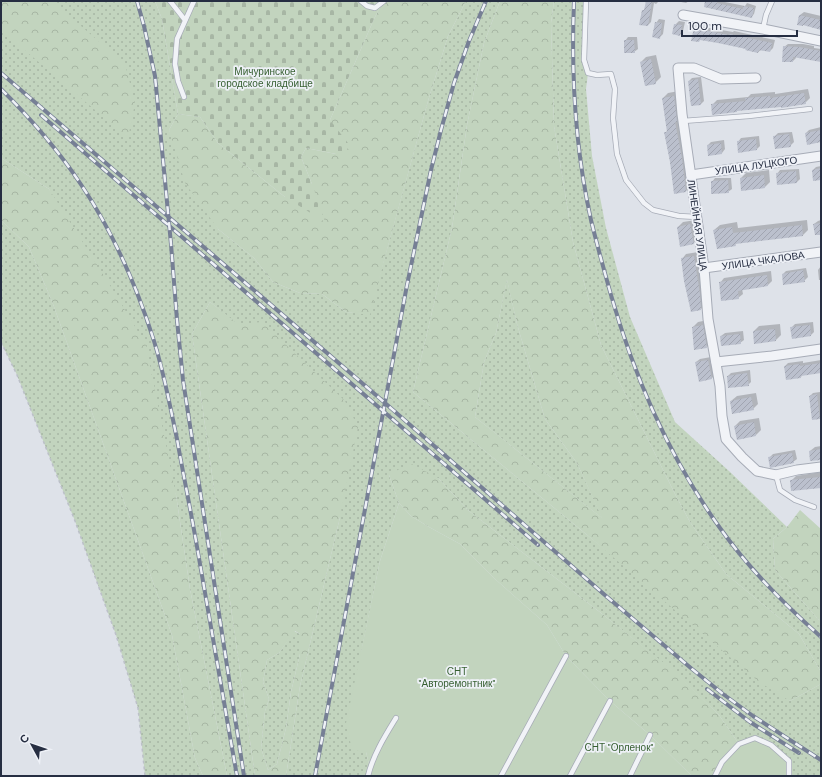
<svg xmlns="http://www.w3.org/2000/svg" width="822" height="777" font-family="'DM Sans',sans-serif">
<defs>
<pattern id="grass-dots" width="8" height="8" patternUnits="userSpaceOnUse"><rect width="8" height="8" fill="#c2d4be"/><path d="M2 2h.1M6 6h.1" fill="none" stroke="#a7b6a4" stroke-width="1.8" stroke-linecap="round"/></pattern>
<pattern id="forest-crowns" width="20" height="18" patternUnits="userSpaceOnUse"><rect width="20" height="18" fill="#c2d4be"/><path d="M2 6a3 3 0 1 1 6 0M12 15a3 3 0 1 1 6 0" fill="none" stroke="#a7b6a4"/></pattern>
<pattern id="cemetery-stones" width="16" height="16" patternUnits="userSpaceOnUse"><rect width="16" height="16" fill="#c2d4be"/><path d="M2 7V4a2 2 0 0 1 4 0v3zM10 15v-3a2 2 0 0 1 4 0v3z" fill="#a7b6a4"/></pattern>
<pattern id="building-hatch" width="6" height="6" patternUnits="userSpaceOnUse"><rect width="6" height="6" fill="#bbc0cd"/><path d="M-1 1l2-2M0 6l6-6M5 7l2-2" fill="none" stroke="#a1a5b1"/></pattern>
</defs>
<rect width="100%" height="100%" fill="#dee2e9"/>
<g fill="url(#grass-dots)">
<path d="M1,1h154l7,18 16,95 -9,16 49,99 36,29 19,24 27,11 22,1 24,18 23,2 59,-213 20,-65 18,-35h34l-16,42 -17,82 -15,103 -39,164 173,142 204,167 31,-17v92h-32l-50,-32 -20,-29 -46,-44 -72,-58 -132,-102 -31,-33 -49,-3 10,28 -19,58 -19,92 5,99 4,16 -2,8h-82l14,-90 40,-169 -102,-192 -28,-23 -18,32 63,442h-28l-37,-187 -14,-94 -127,-306 -48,-31z"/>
<path d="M554,1h32l-2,59 4,13 -2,16 6,67 14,72 24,89 45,105 54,49 58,56 -14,12 2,31 43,49 3,2v51l-22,-38 -73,-60 -36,-52 -14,-26 -75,-151 -28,-103 -19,-116 -3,-103z"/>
<path d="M1,220l28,27 24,57 119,331 23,123 8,18h-58l-7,-68 -22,-73 -41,-114 -58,-146 -16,-33z"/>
<path d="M507,279l10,45 28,95 32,44 26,56 -128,-102 9,-55 12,-29z"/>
<path d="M294,631l6,3v20l-9,38 -5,36 -9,36 -9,6 -7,-22 4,-37 4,-12 -6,-17 4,-22 12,-7z"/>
</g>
<g fill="url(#forest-crowns)" fill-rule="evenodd">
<path d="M1,1h51l73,63 10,39 -7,35 -127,-108z"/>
<path d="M383,1h83l-18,35 -20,65 -43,156 -15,58 -24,-3 -24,-18 -22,-1 -27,-11 -19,-24 -36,-29 -33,-46 -16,-53 9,-16 22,3 18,26 67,54 27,-13 -11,-27 5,-9 30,6 -6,-34 44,-101z"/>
<path d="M500,1h54l-3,22 3,103 19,116 28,103 75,151 14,26 36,52 73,60 22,38v12l-31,17 -31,-19 -173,-148 -173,-142 39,-164 15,-103 17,-82zM507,280l10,44 28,95 32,44 25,55 -127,-101 9,-55 12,-29z"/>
<path d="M1,158l48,31 62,98 35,58 30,150 14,94 37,187h-24l-8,-18 -23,-123 -119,-331 -24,-57 -28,-27z"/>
<path d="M210,302l28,22 24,-2 83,79 13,26 -18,90 -40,169 -14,90h-31l-63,-442zM295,631l5,3v20l-9,38 -5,36 -9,36 -9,6 -7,-22 4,-37 4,-12 -6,-17 4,-22 12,-7z"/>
<path d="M410,463l28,15 31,33 132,102 73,58 45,44 20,29 -24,32h-23l-42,-41 -40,-34 -44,-45 -19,-31 -52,-46 -35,-35 -31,-17 -18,-11 -12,-13 -10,-28z"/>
<path d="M800,510l21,19v92l-3,-2 -43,-49 -2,-31 14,-12z"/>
</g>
<path fill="url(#cemetery-stones)" d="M155,1h228l-9,18 -44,101 21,27 -15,7 -30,-6 -5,9 11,27 13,38 -40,-25 -67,-54 -18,-26 -22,-3 -16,-95z"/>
<g fill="#c2d4be">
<path d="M399,503l12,13 18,11 31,17 35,35 52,46 19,31 44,45 40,34 42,41h-324l2,-8 -4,-16 -14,-2 -6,-27 34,-162z"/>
<path d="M755,738l16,7 18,16v15h-74l7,-14 17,-18z"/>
</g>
<g fill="#0003">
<path d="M647,1h12l-3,3 -2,-1 -3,19 -3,3 -5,-14 3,-3z"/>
<path d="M681,1h8l-3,2 -5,-1z"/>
<path d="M706,1h14l25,5 2,-3 9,3 -2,8 -3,3z"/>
<path d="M804,12l17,4v12l-17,-4 -1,1 -5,-1 2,-9z"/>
<path d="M659,19l6,1 -2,14 -4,4 -3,-15z"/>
<path d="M679,21l6,1 -2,9 -3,4 -5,-10z"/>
<path d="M698,26l35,6 1,-1 41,9 -2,8 -3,3 -9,-1 -3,2 -11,-4 -46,-9 -6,-10z"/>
<path d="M628,37h9l1,12 -4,3 -9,-11z"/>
<path d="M788,44h15l11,2v2l7,1v12l-25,-5v2l-3,3 -9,-14z"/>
<path d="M656,55l5,22 -6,6 -14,-21 5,-5z"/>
<path d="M701,77l3,24 -3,3 -12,-23 3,-3z"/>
<path d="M808,89l2,9 -5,5 -93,2 5,-5 31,-3 3,-3 24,-2v2z"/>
<path d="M679,91l12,95 -5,5 -11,2 -9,-61 2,-2 -5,-32 5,-5z"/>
<path d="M821,127v14l-15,-8 3,-3z"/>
<path d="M792,132l2,10 -4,4 -16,-9 4,-4z"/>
<path d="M759,136l1,10 -3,3 -19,-7 3,-4z"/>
<path d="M724,140l1,9 -3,4 -13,1 -1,-9 3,-3z"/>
<path d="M821,166v13l-8,-9 3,-3z"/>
<path d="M799,169l1,10 -3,3 -20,-8 3,-4z"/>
<path d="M769,170l1,12 -5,5 -24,-9 5,-5z"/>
<path d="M715,178h16l1,11 -4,3 -16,-10z"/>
<path d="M696,220l3,18 -6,5 -15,-16 5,-5z"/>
<path d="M807,220l1,10 -5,5 -66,8 -2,2 -21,-15 6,-5 17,-3 1,6z"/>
<path d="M821,220v14l-7,-10 4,-3z"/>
<path d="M698,252l7,53 -4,4 -19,-50 4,-5z"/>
<path d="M821,266v14h-2l-1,-10z"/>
<path d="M806,268l2,9 -4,4 -21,-7 3,-3z"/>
<path d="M771,271l1,10 -4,4 -26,4 1,5 -5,4 -18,-15 4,-5z"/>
<path d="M708,320l4,22 -5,5 -14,-20 5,-5z"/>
<path d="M813,322l1,10 -3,3 -20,-7 4,-4z"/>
<path d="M780,324l1,11 -5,5 -21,3 -1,-12 5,-5z"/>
<path d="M743,331l1,9 -4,3 -19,-7 4,-3z"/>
<path d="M711,357l4,18 -4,4 -15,-17 4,-3z"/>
<path d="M821,360v12l-18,2 -2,3 -16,-11 3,-3 15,-2v2z"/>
<path d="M750,370l1,12 -3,3 -20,-9 3,-3z"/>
<path d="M820,392l1,25 -1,1 -7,1 -3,-23 3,-3z"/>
<path d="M756,393l2,11 -5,5 -22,-8 6,-5z"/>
<path d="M759,418l2,12 -5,5 -21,-9 5,-5z"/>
<path d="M821,446v13l-11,-8 5,-4z"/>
<path d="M795,450l2,9 -4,3 -24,-4 4,-4z"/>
<path d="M821,472v15l-29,3 -1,-9 5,-5z"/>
</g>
<g fill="url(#building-hatch)">
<path d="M646,1h6l-4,25 -9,-1 3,-15h2z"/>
<path d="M705,1h8l4,1v1l26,6v-3l11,2 -2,10 -48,-11z"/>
<path d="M799,15l22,5v10l-18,-5v1l-6,-1z"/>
<path d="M655,22l7,1 -2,16 -8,-2z"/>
<path d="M674,24l8,1 -2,11 -8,-2z"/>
<path d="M694,28l35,7 1,-1 42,9 -2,9 -11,-2 -1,3 -13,-3 1,-1 -28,-6 -18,-3 -1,2 -8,-1z"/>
<path d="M624,40h10l1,13h-11z"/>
<path d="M783,46l16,1 22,4v11l-28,-5v5h-11z"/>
<path d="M651,59l5,25 -11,2 -5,-24z"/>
<path d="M698,79l3,26 -10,1 -3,-25z"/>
<path d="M804,93l2,11 -25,4v-1l-44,4v1l-25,3 -1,-11 35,-3 -1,-3 25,-2v2z"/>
<path d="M674,96l3,26h-2l7,36 4,34 -12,2 -4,-32 -6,-30h3l-5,-34z"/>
<path d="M821,130v12l-14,3 -2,-12z"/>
<path d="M789,134l2,13 -16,2 -2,-13z"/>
<path d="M756,139l1,11 -19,3 -1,-12z"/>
<path d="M721,143l1,11 -14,2 -1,-11z"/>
<path d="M821,168v12l-8,1 -1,-11z"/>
<path d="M796,171l1,12 -20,2 -1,-12z"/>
<path d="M764,175l1,13 -24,3 -1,-13z"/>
<path d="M728,180l1,13 -18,1v-13z"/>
<path d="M821,223v12h-6l-2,-11z"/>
<path d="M690,224l4,20 -14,3 -3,-20z"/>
<path d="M802,225l1,11 -68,8 1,2 -19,3 -4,-19 19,-3 1,6z"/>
<path d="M694,256l6,38 1,16 -10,2 -7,-31 -3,-23z"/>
<path d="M803,270l2,12 -22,3 -1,-11z"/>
<path d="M767,275l1,11 -30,5 1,8 -18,2 -2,-19z"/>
<path d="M703,325l4,23 -13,2 -2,-23z"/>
<path d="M810,325l1,11 -19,3 -2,-12z"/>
<path d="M775,329l1,12 -22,3 -1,-13z"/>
<path d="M740,334l1,10 -20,2 -1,-10z"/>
<path d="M708,360l4,19 -13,3 -4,-20z"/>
<path d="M821,363v10l-20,3v2l-15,2 -2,-14 16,-2v2z"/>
<path d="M747,373l2,13 -21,2 -1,-12z"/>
<path d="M817,394l3,25 -8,1 -3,-24z"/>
<path d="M751,397l3,13 -22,4 -2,-13z"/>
<path d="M754,422l2,14 -19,4 -3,-14z"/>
<path d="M821,449v11l-11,1 -1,-10z"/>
<path d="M792,453l2,10 -24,5 -2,-11z"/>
<path d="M820,477l1,11 -30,3 -1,-11z"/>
</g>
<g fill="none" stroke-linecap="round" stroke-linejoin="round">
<g stroke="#a7acb7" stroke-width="6">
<g id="lane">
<path d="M170,1l15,19"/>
<path d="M361,1l6,5 8,2 9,-7"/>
<path d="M586,1l-2,59 4,13 9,2 14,-1 4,15 -2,29 4,36 9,26 18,23 9,7 26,6 18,1"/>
<path d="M763,29l3,-14 6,-14"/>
<path d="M184,97l-6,-16 -3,-17 2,-25 17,-38"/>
<path d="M683,121l66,-5 61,-7"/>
<path d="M776,475l4,15 15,10 19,7"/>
<path d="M368,776c5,-21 17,-40 28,-58"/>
<path d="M501,776l65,-120"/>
<path d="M570,776l40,-75"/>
<path d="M630,776l20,-41"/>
<path d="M715,776l7,-14 17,-18 16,-6 16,7 18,16v15"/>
</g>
</g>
<g stroke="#a7acb7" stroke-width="11">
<g id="street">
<path d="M683,15l80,14 58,12"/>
<path d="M756,78l-35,1 -27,-11h-16l4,46 22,154 4,51 12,67 2,30 4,23 16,18 15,14 19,4 21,-5 24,-3"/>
<path d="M691,175l130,-19"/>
<path d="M704,268l117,-16"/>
<path d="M716,362l56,-6 49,-7"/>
</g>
</g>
<path stroke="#bcc0c8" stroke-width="1.5" stroke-dasharray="3 3" stroke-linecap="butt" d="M1,342l16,33 58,146 41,114 22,73 7,68"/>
<use href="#lane" stroke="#f1f3f7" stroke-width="4.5"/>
<use href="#street" stroke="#f1f3f7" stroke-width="9"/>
<g stroke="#767f95" stroke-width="4">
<g id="rail">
<path d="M137,1l7,25 11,50 16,168 6,76 6,60 61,396"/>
<path d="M574,1c-3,73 1,147 17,219 6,25 13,50 20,75 24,84 58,162 109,233 29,41 64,76 101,109"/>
<path d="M1,73l368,316 237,207 86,73 31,25 30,22 68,44"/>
<path d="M1,89c30,30 58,62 81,97 32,48 55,101 72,155 10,32 16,65 23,98 6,34 13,68 19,102 14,79 27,157 41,235"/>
<path d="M41,115l497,430"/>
<path d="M707,689l43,33 49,31"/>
<path d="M315,776l92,-491 24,-115 10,-40 13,-47 15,-42 17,-40"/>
</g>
</g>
<use href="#rail" stroke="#eef1f7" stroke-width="2.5" stroke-dasharray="8" stroke-linecap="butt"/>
</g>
<g text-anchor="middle" stroke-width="3.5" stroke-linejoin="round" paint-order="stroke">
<g font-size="10" fill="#365f31" stroke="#eef1f7">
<text x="265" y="75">Мичуринское<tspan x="265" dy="12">городское кладбище</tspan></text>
<text x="457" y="675">СНТ<tspan x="457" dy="12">"Авторемонтник"</tspan></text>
<text x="619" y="751">СНТ "Орленок"</text>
</g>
<g font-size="10" fill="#262e42" stroke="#eef1f7">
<text transform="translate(756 165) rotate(-8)" y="4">УЛИЦА ЛУЦКОГО</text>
<text transform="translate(698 225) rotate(82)" y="4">ЛИНЕЙНАЯ УЛИЦА</text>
<text transform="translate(763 260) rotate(-8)" y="4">УЛИЦА ЧКАЛОВА</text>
</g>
</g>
<rect width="822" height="777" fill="none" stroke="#262e42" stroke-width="4"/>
<g transform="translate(32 745) rotate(310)" stroke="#eef1f7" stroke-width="3" paint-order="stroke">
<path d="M0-3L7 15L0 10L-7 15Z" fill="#262e42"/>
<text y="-6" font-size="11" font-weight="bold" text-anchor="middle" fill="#262e42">С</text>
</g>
<path d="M682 30v6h115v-6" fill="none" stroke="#262e42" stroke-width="2"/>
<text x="688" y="30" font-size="12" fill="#262e42" stroke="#eef1f7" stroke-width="3" paint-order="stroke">100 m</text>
</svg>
